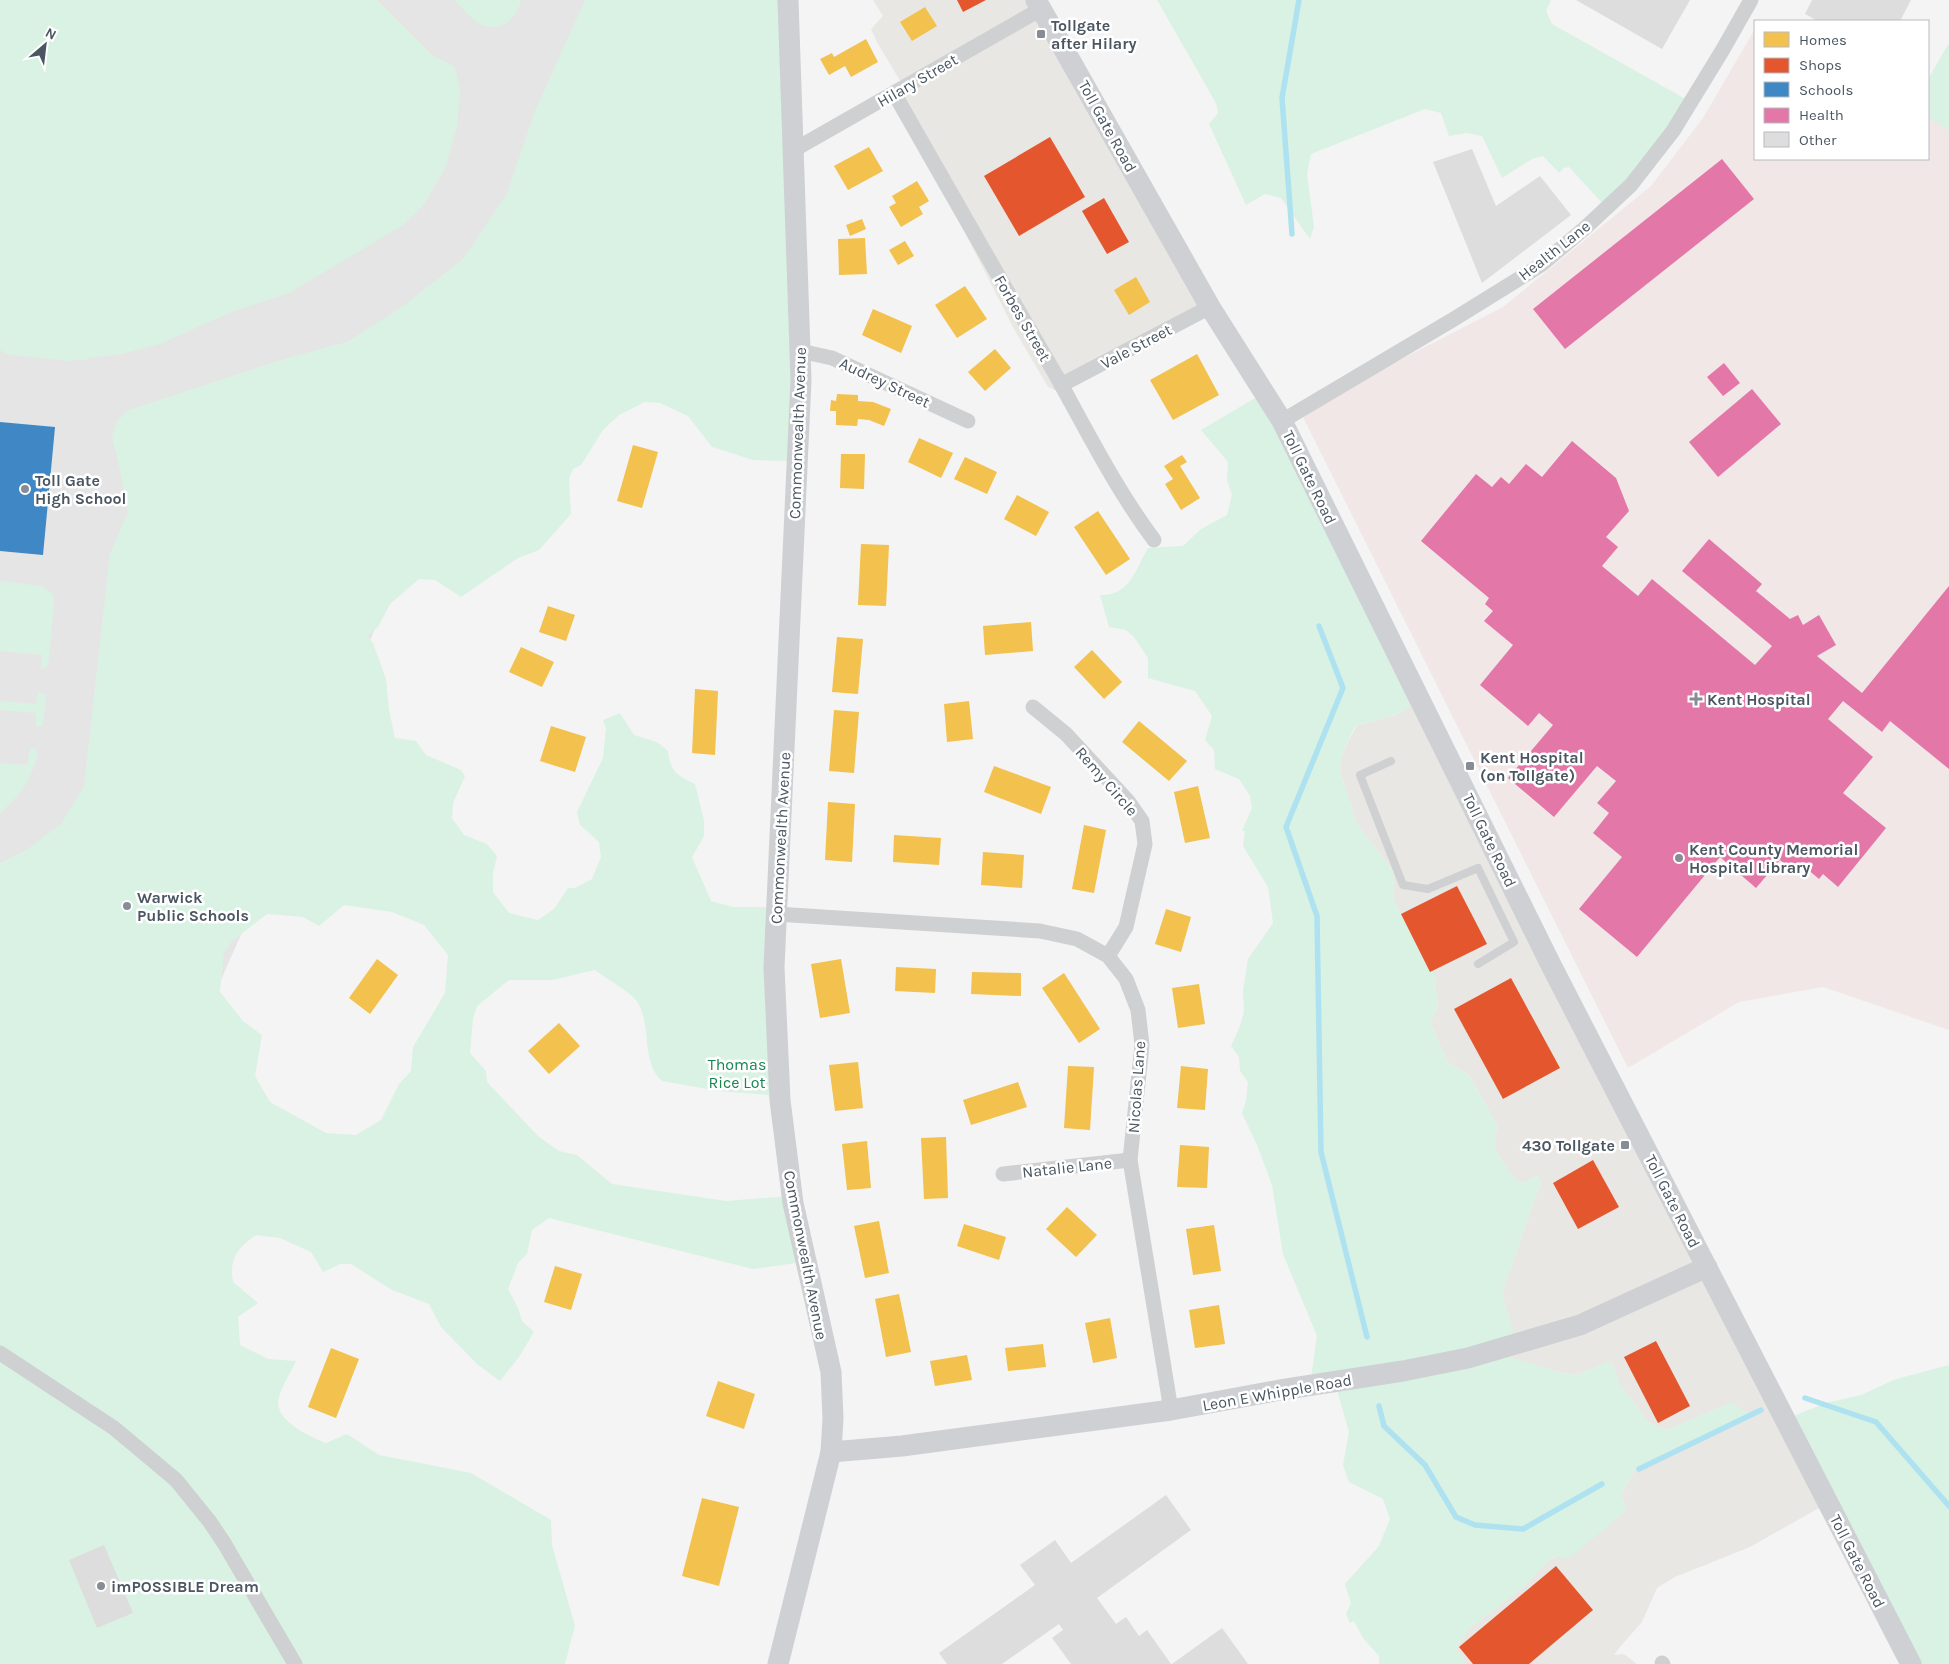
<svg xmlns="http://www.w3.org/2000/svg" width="1949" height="1664" font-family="Karla,sans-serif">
<rect width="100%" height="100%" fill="#f4f4f4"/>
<g fill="#e8e7e3">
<path d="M873,0h165l167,306 -145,86 -12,-5 -34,-58 -56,-110 -64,-118 11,-12 -27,-45 -7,-15 12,-13z"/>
<path d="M1416,704l412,799 -78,44 -75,30 -18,11 -15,34 -22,25 -6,8 10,-1 13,10h-171l-10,-16 12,-19 55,-42 24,-25 79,-53 -5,-14 15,-27 58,-24 55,-30 -20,-10 -62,26 -18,-7 -29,-38 -9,-24 -35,14 -22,-4 -57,-18 19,-8 -14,-52 39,-112 -4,-5 -13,7 -8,-2 -22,-32 3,-24 -28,-50 -21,-12 -18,-41 8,-15 -4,-32 -40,-73 -1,-31 -36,-47 -17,-52 1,-15 15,-31 39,-11z"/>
</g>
<path fill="#e6e5e6" d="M0,0h775l-260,310 -481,1096 -34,-22z"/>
<path fill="#f1e7e6" d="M1755,29v130h173v-52l21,11v912l-126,-43 -84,15 -111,66 -328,-657 203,-104 148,-121 52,-68z"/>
<g fill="#d9f2e3" fill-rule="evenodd">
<path d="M0,0h377l55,55 23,12 5,24 -3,36 -12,41 -22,38 -20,19 -114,68 -58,19 -71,32 -39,10 -32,4 -4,3 -5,-2 -12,2 -63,-7 -5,-5z"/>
<path d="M454,0h67c-4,20 -21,33 -41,24 -9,-5 -18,-17 -26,-24z"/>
<path d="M585,0h205l12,355 -15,106 -34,-1 -41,-13 -24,-31 -28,-13 -15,-1 -26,13 -16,15 -22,35 -8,4 -4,10 2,35 -32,36 -21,8 -57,39 -26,-17 -16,-1 -29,25 -12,23 -11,9 6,7 13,36 3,31 6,28 21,3 10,14 35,15 4,6 -12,27 -1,15 12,17 23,9 10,12 -4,17v19l16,21 29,7 16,-11 14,-21h7l17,-9 9,-22 -2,-15 -19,-17 -3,-13 26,-54 3,-30 -3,-8 17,-7 14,22 23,7 11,9c2,21 9,24 27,33l9,37v15l-12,21 19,44 22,6h43l1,180 -8,1v7l-50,-4 -57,-10c-22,-20 -9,-57 -26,-81 -6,-8 -32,-23 -41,-30l-43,10h-43l-32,26 -4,13 -3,34 16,18 1,11 51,54 21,15 18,4 35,29 114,17 66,-5 4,67 -43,6 -204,-51 -17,12 -5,24 -9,9 -10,26 10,19 4,13 12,11 -15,25 -19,24 -23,-17 -36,-37 -12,-23 -37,-14 -41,-26h-11l-17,8 -12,-20 -31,-14 -24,-3c-19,13 -27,24 -23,47l25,21 -20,14 2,28 28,14 28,2c-5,11 -13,23 -17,36 -7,23 30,39 47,46l21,-9 32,21 92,18 80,47 1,25 23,81 -10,38h-565v-801l28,-14 33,-25 23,-37 26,-233 18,-42 -10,-52 -6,-23 5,-16 12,-11 155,-51 63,-17 55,-35 61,-48 44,-65 28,-83zM344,905l48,7 32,13 24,30 -3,38 -32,54 -2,24 -12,13 -18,36 -25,15 -30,-2 -56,-31 -15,-26 7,-41 -19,-14 -23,-29 4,-40 8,-11 35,-27 36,3 16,9z"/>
<path d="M1157,0h394l-5,11 6,13 139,78 -43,61 -44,42 -35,-38 -5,1 -5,5 -16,-17 -11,3 -30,19 -20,-42 -15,-3 -18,3 -8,-23 -16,-4 -114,45 -4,20 7,53 -4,12 -29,-41 -16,-4 -19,11 -37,-81 9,-11 -2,-10z"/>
<path d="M1949,43v87l-21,-12v-39z"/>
<path d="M1255,398l14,21 145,278 2,7 -21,11 -40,11 -14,31 -1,15 17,52 36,47 1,31 40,73 4,32 -8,15 18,41 21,12 28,50 -3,24 22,31 8,3 13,-7 4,5 -39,112 15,52 -19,8 56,18 22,4 35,-14 9,24 29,38 18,7 62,-26 1,-2 19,12 -11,5 -44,25 -58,24 -15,27 5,14 -1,3 -56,46 -14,-2 -8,6 -24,25 -55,42 -12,19 10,16h-87v-8l-16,-18 -9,-17 -4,2 -4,-9 5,-11 -6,-19 34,-38 11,-27 -7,-20 -34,-17 -6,-17 6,-33 -12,-42 -28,2 8,-56 -34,-82 -11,-69 -15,-40 -15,-32 4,-12 2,-19 -8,-11 -1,-14 -8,-11 9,-20 4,-15 -1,-20 5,-32 25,-36 -5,-36 -25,-41 2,-15h-3l10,-23 -2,-12 -11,-17 -24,-10 -1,-19 -9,-10 7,-24 -17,-25 -47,-13v-20l-14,-21 -8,-7 -17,-3 -9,-32c30,1 35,-25 48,-47l35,-2 18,-17 26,-14 5,-20 -5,-15 1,-18 -27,-32z"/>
<path d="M0,581l42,5 11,8 1,10 -6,61 -2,3 -5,1 1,-14 -42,-4z"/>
<path d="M38,691l8,5 -3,29 -7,2v-14l-36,-3v-9l36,3z"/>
<path d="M30,748l5,1 3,5c-9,31 -15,37 -38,60v-51l27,2z"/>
<path d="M1949,1365v299h-36l-120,-248 33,-13 35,-8 35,-16z"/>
</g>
<g fill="#f2c14e">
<path d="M925,7l12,19 -25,15 -12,-19z"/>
<path d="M866,39l12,23 -27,15 -6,-11 -16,9 -9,-16 12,-6 2,4z"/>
<path d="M869,147l14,24 -35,19 -14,-24z"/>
<path d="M917,181l12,20 -10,6 4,7 -22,13 -12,-20 7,-4 -4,-7z"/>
<path d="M862,219l4,10 -16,7 -4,-11z"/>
<path d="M865,238l2,36 -28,1 -1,-36z"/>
<path d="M905,241l9,15 -16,9 -9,-15z"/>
<path d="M1136,277l14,25 -21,13 -15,-25z"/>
<path d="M965,286l22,33 -30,19 -22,-33z"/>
<path d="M873,309l39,17 -11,27 -39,-18z"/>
<path d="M995,349l16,19 -26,23 -17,-19z"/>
<path d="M1197,354l22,41 -46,25 -23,-40z"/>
<path d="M837,394l21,1v6l15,1 18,7 -7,17 -15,-6 -11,-1 -1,7 -21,-1v-14h-6l1,-11 5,1z"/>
<path d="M919,438l34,15 -12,25 -33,-16z"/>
<path d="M633,445l25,7 -16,56 -25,-7z"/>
<path d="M841,454h24l-1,35 -24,-1z"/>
<path d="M1182,455l5,7 -7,4 20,32 -19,12 -16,-26 8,-5 -9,-13z"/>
<path d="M965,457l32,15 -10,22 -33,-15z"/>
<path d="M1017,495l32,17 -13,24 -32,-17z"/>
<path d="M1098,511l32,48 -24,16 -32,-48z"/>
<path d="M861,544l28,1 -3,61 -28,-1z"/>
<path d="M548,606l27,9 -9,26 -27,-9z"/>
<path d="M1031,622l2,29 -48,4 -2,-29z"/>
<path d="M837,637l26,2 -5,55 -26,-2z"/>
<path d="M521,647l33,15 -12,25 -33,-15z"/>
<path d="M1092,650l30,32 -18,17 -30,-32z"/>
<path d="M695,689l23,2 -3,64 -23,-2z"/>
<path d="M969,701l4,38 -26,3 -3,-38z"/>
<path d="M834,710l25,2 -5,61 -25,-2z"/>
<path d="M1139,721l48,40 -18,20 -47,-39z"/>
<path d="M551,726l35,11 -11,35 -35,-11z"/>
<path d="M994,766l57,21 -10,27 -57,-22z"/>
<path d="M1198,786l12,52 -25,5 -11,-51z"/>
<path d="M828,802l27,2 -3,58 -27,-2z"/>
<path d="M1084,825l22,5 -12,63 -22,-4z"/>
<path d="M894,835l47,3 -2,27 -46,-3z"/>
<path d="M983,852l41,3 -2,33 -41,-3z"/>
<path d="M1166,909l25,8 -10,35 -26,-8z"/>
<path d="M377,959l21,16 -28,39 -21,-16z"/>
<path d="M841,959l9,54 -30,5 -9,-54z"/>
<path d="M896,967l40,2 -1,24 -40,-2z"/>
<path d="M972,972l49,1v23l-50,-2z"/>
<path d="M1064,973l36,56 -21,14 -37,-55z"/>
<path d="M1199,984l6,40 -27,4 -6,-40z"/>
<path d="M559,1023l21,23 -31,28 -21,-23z"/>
<path d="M858,1062l5,46 -28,3 -6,-46z"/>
<path d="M1068,1066l26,1 -4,63 -26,-2z"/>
<path d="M1181,1066l27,3 -3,41 -28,-2z"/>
<path d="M1018,1082l9,25 -56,18 -8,-25z"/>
<path d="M946,1137l2,61 -24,1 -3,-61z"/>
<path d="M867,1141l4,47 -24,2 -5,-46z"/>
<path d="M1180,1145l29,2 -2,41 -30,-1z"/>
<path d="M1067,1207l30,28 -21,22 -30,-28z"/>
<path d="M879,1221l10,52 -24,5 -11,-52z"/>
<path d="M964,1224l42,13 -7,23 -42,-14z"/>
<path d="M1214,1225l7,46 -28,4 -7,-46z"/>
<path d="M555,1266l27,8 -11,36 -27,-8z"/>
<path d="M899,1294l12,58 -25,5 -11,-58z"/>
<path d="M1219,1305l6,39 -30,4 -6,-38z"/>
<path d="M1110,1318l7,40 -24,5 -8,-40z"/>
<path d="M1043,1344l3,23 -38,4 -3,-23z"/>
<path d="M331,1348l28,11 -23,59 -28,-11z"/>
<path d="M967,1355l5,25 -37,6 -5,-25z"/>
<path d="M718,1381l37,13 -11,35 -38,-13z"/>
<path d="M702,1498l37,9 -20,79 -37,-10z"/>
</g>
<g fill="#e4572e">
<path d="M957,0h29l-23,12z"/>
<path d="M1050,137l35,60 -66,39 -35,-60z"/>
<path d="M1104,198l25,44 -22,12 -25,-43z"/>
<path d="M1457,886l30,58 -57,28 -29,-58z"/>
<path d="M1511,978l49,90 -57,31 -49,-90z"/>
<path d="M1593,1160l26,47 -41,22 -25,-46z"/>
<path d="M1656,1341l34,65 -32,17 -34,-66z"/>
<path d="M1556,1566l37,44 -64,54h-56l-14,-17z"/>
</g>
<path fill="#3f88c5" d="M0,422l55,5 -12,128 -43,-4z"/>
<g fill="#e377a8">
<path d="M1722,159l32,40 -189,150 -32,-40z"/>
<path d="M1724,363l16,20 -17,13 -16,-19z"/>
<path d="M1752,389l29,35 -63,53 -29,-35z"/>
<path d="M1572,441l44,37 13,33 -23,26 12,10 -16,19 36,30 14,-17 103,86 17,-19 -90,-75 27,-32 53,45 -6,7 34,28 8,-4 5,10 16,-10 17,30 -19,11 45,37 87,-107v183l-59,-48 -8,11 -39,-31 -15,18 45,38 -30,36 43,35 -48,59 -15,-13 -4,5 -19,-16 -7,8 -13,-11 -24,28 -36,-31 -83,100 -58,-48 43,-52 -29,-24 16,-20 -12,-10 19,-22 -19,-15 -43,51 -46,-39 45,-53 -14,-12 -11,13 -48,-41 33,-40 -29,-24 9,-10 -8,-7 4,-6 -68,-57 55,-67 16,13 9,-10 8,7 17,-20 16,13z"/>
</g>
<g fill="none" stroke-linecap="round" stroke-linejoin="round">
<g stroke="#aee2f0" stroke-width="5.5">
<path d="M1292,234l-10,-136 17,-98"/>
<path d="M1319,626l24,62 -57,139 31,89 4,236 46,185"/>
<path d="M1805,1398l71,24 73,84"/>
<path d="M1379,1406l5,20 41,39 31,52 19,8 48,4 79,-45"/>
<path d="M1639,1469l122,-59"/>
</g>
</g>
<g fill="#ddddde">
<path d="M1576,0h114l-28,49z"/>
<path d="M1812,0h99l-11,21h-82l-13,-7z"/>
<path d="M1472,149l24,57 44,-30 31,39 -89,68 -49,-121z"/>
<path d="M1166,1495l25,35 -94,68 19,26 10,-7 13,19 8,-6 24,34h-100l-19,-26 11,-8 -4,-6 -57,40h-55l-8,-11 96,-68 -15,-20 35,-25 16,23z"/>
<path d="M104,1545l29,68 -36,15 -28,-68z"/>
<path d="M1222,1628l26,36h-76z"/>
</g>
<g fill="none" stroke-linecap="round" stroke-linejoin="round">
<path stroke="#ced0d2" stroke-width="8" d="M1391,761l-31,14 43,110 25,4 50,-21 36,74 -36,22"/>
<g stroke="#ced0d2" stroke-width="15">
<path d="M894,93c54,95 108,190 163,284 31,56 59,112 97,163"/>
<path d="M792,151l249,-142"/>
<path d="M800,351l32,7 136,63"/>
<path d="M1061,385l149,-78"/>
<path d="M1282,421l172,-102 87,-54 44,-37 46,-43 42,-54 49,-80 29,-51"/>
<path d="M1033,707l33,27 62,67 14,20 3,23 -19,83 -18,29"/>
<path d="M776,914l264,17 37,8 31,17 18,23 12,31 4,35 -12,115 41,250"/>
<path d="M1003,1174l127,-14"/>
<path d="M0,1353l114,75 62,52 34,42 14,21 71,121"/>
<path d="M1662,1663l1,1"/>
</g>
<g stroke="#ced0d4" stroke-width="21">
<path d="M1036,0l174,307 72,114 269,544 360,699"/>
<path d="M831,1452l71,-6 269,-36 109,-20 123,-19 65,-13 112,-33 127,-58"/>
<path d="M778,1664l53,-212 2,-34 -2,-46 -38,-169 -13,-103 -6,-133 27,-587 -13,-380"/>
</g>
</g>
<g fill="#868d94" stroke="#fff" stroke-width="2">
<rect x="1036" y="29" width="10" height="10" rx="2.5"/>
<circle cx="25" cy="489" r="5"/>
<path d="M1693.5 691.5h5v5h5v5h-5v5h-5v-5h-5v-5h5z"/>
<rect x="1465" y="761" width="10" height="10" rx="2.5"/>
<circle cx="1679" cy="858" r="5"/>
<circle cx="127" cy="906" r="5"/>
<rect x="1620" y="1140" width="10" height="10" rx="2.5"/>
<circle cx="101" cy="1586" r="5"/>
</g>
<g text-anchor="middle" stroke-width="5" stroke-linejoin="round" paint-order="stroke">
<g font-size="16" font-weight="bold" fill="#4a5661" stroke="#fff" text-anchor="start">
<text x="1051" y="31">Tollgate<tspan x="1051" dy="18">after Hilary</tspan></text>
<text x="35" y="486">Toll Gate<tspan x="35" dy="18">High School</tspan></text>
<text x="1707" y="705">Kent Hospital</text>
<text x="1480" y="763">Kent Hospital<tspan x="1480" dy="18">(on Tollgate)</tspan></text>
<text x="1689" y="855">Kent County Memorial<tspan x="1689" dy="18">Hospital Library</tspan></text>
<text x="137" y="903">Warwick<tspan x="137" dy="18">Public Schools</tspan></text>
<text x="1615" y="1151" text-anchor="end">430 Tollgate</text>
<text x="111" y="1592">imPOSSIBLE Dream</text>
</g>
<g font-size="16" fill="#4a5661" stroke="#fff">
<text transform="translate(917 80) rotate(-30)" y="6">Hilary Street</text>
<text transform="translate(1108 126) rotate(61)" y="6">Toll Gate Road</text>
<text transform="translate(1554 250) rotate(-38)" y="6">Health Lane</text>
<text transform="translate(1023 318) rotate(60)" y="6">Forbes Street</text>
<text transform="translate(1136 346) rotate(-28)" y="6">Vale Street</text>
<text transform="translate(885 382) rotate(25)" y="6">Audrey Street</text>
<text transform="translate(797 433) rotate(-88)" y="6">Commonwealth Avenue</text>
<text transform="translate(1310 477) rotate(64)" y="6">Toll Gate Road</text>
<text transform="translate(1107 781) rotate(49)" y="6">Remy Circle</text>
<text transform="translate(780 838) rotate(-87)" y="6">Commonwealth Avenue</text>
<text transform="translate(1490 840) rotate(64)" y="6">Toll Gate Road</text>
<text transform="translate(1136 1087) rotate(-86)" y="6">Nicolas Lane</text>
<text transform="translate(1067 1167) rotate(-6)" y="6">Natalie Lane</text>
<text transform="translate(1673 1201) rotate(63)" y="6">Toll Gate Road</text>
<text transform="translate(806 1255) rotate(79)" y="6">Commonwealth Avenue</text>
<text transform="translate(1277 1392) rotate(-10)" y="6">Leon E Whipple Road</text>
<text transform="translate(1858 1561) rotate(63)" y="6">Toll Gate Road</text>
</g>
<g font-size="16" fill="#17864f" stroke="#fff">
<text x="737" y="1070">Thomas<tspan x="737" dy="18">Rice Lot</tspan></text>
</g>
</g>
<rect x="1754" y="20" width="175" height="140" fill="#ffffff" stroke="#b7bbc0"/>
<rect x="1764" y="32" width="25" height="15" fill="#f2c14e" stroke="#b7bbc0"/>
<text x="1799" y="45" font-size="15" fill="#4a5661">Homes</text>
<rect x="1764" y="58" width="25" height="15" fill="#e4572e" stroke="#b7bbc0"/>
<text x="1799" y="70" font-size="15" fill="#4a5661">Shops</text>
<rect x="1764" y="82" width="25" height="15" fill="#3f88c5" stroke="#b7bbc0"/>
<text x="1799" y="95" font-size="15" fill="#4a5661">Schools</text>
<rect x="1764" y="108" width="25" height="15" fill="#e377a8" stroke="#b7bbc0"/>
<text x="1799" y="120" font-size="15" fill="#4a5661">Health</text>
<rect x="1764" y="132" width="25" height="15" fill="#ddddde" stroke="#b7bbc0"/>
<text x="1799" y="145" font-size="15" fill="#4a5661">Other</text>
<g transform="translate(45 45) rotate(28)" stroke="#ffffff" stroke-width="4" paint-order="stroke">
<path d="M0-4L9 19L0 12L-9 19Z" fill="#4a5661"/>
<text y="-8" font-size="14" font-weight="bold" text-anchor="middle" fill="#4a5661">N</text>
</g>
</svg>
